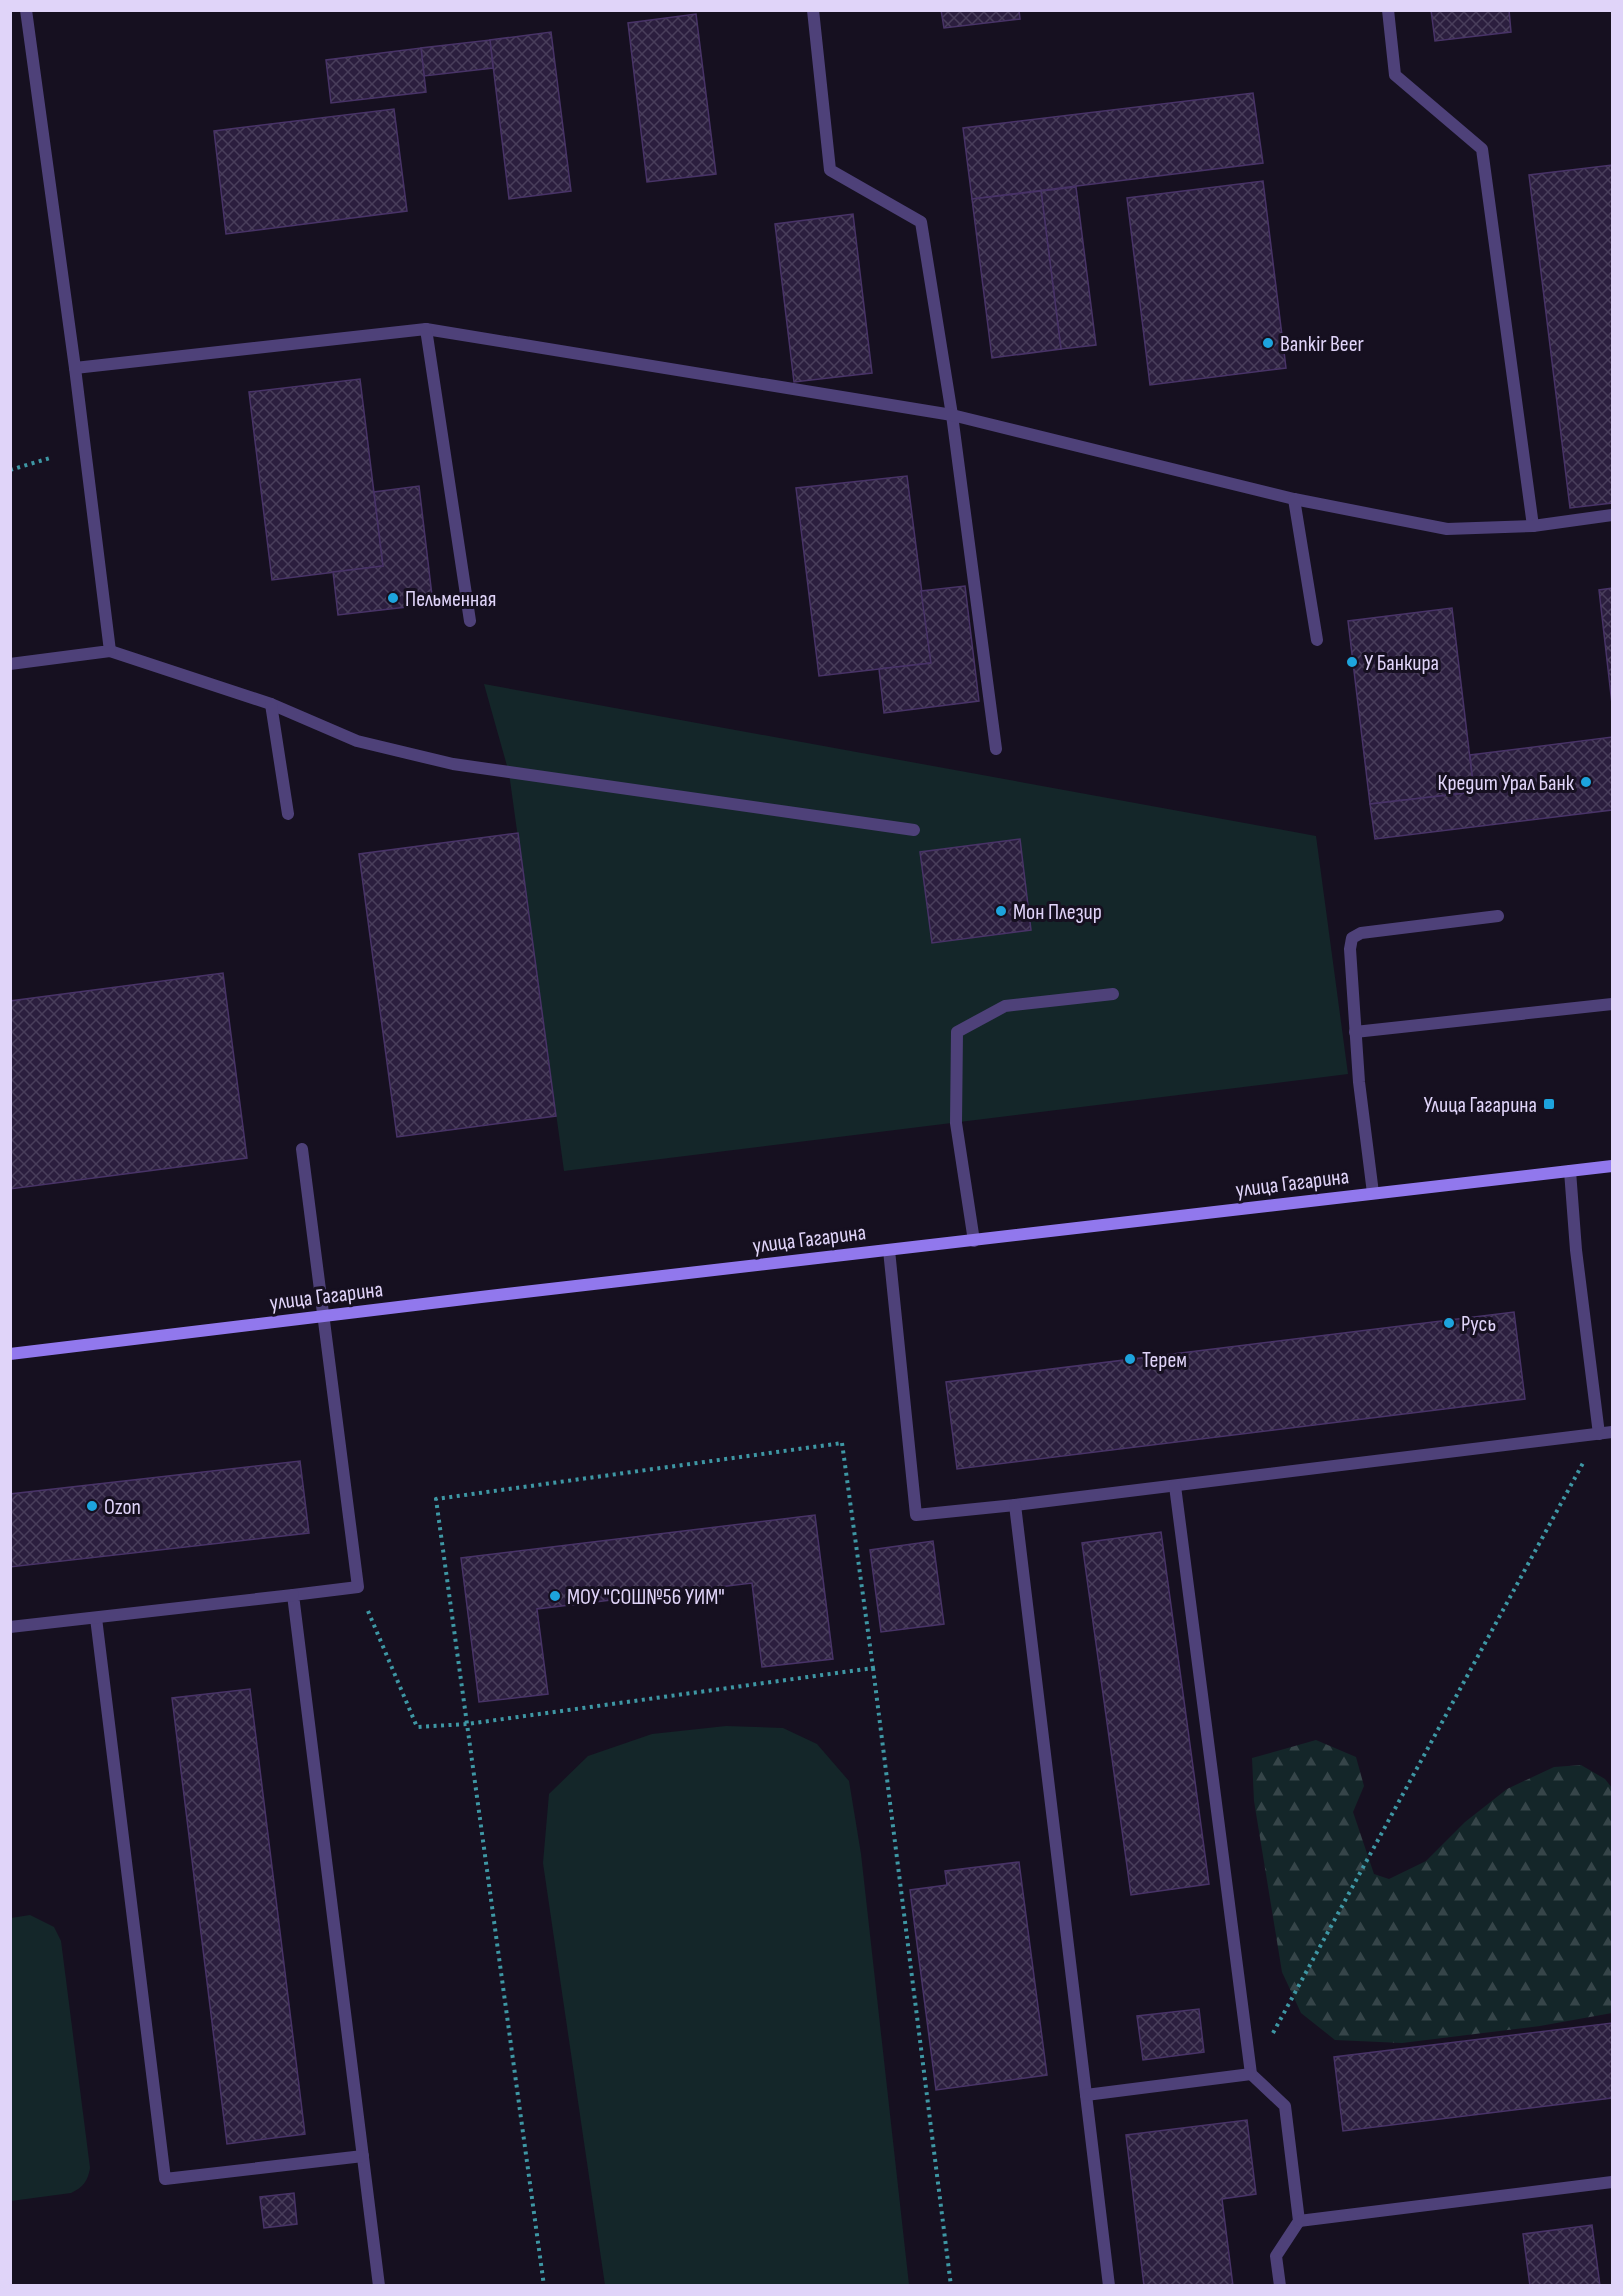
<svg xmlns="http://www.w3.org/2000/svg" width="1623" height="2296" font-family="'Sofia Sans Condensed',sans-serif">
<defs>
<pattern id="forest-firs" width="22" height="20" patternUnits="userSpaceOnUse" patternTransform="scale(1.5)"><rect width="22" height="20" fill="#142629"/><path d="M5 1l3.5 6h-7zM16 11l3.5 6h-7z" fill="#364549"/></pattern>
<pattern id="building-cross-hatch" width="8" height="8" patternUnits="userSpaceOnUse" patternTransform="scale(1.5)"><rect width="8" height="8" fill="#2b1e3e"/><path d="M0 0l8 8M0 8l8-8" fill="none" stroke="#493e5b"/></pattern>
</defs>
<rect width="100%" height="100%" fill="#161020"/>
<g fill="#142629">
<path d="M484,684l832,152 32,238 -784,97 -55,-398z"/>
<path d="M726,1726l57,2 34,16 32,37 12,73 48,431h-304l-62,-422 6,-69 39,-38 64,-22z"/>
<path d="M30,1915l24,12 7,14 29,227c-2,13 -7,19 -19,25l-60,8v-283z"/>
</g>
<path fill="url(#forest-firs)" d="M1316,1740l40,17 8,29 -11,26 21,62 15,5 37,-18 39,-39 42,-33 47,-22 27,-2 24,14 7,9v225l-72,13 -138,17 -67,-3 -34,-27 -19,-41 -28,-171 -2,-43z"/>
<g fill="url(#building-cross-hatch)" stroke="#483367" stroke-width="1.5">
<path d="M941,10h78l1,9 -76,9z"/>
<path d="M1431,10h78l2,22 -76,9z"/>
<path d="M696,14l20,160 -69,8 -19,-159z"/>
<path d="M551,32l20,159 -62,8 -19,-159z"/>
<path d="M490,40l3,28 -69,8 -3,-28z"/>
<path d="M421,48l5,44 -95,11 -5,-43z"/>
<path d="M1253,93l10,70 -291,36 -9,-71z"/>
<path d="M394,109l13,102 -181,23 -12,-103z"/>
<path d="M1612,165v338l-42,5 -41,-333z"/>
<path d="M1263,181l23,187 -136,17 -23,-187z"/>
<path d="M1076,187l20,158 -35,4 -20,-158z"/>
<path d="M1041,191l20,158 -69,9 -20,-159z"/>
<path d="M853,214l19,159 -78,9 -19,-158z"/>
<path d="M360,379l23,187 -111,14 -23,-188z"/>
<path d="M907,476l24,187 -112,13 -23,-188z"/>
<path d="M419,486l14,118 -95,11 -5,-43 50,-6 -9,-74z"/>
<path d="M965,586l14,115 -95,12 -5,-44 52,-6 -10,-72z"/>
<path d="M1612,588v116l-13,-114z"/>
<path d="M1452,608l22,184 -104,12 -22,-183z"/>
<path d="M1612,737v73l-237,29 -5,-35 104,-12 -4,-37z"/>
<path d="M518,833l38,283 -159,21 -38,-283z"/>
<path d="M1020,839l11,91 -99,13 -12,-91z"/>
<path d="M223,973l24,185 -237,31v-188z"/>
<path d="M1514,1312l11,87 -568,70 -11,-87z"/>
<path d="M300,1461l9,72 -299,34v-73z"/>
<path d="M815,1515l18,144 -71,8 -10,-84 -215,26 11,85 -69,8 -18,-144z"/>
<path d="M1161,1532l48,352 -78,11 -49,-352z"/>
<path d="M933,1541l11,83 -63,8 -11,-82z"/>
<path d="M250,1689l55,445 -78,10 -55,-446z"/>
<path d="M1019,1862l28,213 -111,15 -26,-200 37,-5 -2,-14z"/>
<path d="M1199,2009l5,43 -61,8 -6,-44z"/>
<path d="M1612,2023v75l-269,33 -9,-74z"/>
<path d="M1247,2120l9,74 -34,5 11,87h-89l-18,-151z"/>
<path d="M294,2193l3,31 -33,4 -4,-31z"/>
<path d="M1592,2225l8,61h-70l-7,-52z"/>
</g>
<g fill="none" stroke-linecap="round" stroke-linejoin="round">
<g stroke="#3e97a4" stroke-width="4" stroke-dasharray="3 4.5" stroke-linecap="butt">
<path d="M10,470l40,-12"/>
<path d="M842,1443l31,225 -406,56 -31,-225z"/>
<path d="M368,1611l49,116 50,-3 77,562"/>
<path d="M873,1668l78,618"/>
<path d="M1273,2033l310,-570"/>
</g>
<g stroke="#4e4179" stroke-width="12">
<path d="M813,10l17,160 91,52 31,193 44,334"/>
<path d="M1388,10l7,65 87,74 51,377"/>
<path d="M426,329l526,86 342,84 153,30 86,-3 79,-11"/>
<path d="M75,368l351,-39 44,292"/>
<path d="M1294,499l23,141"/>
<path d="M110,651l161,53 86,37 96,23 461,66"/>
<path d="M10,664l100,-13 -35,-283 -49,-358"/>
<path d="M271,704l17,110"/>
<path d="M1355,1032l257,-28"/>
<path d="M302,1149l56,438 -65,8 86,691"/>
<path d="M1570,1171l6,79 23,184"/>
<path d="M1373,1193l-14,-111 -9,-133 2,-11 9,-5 137,-17"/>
<path d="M974,1241l-18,-118 1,-91 48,-26 108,-12"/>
<path d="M889,1250l27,265 99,-10 597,-73"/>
<path d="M1175,1486l76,588 34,32 14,115 -23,35 4,30"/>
<path d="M1015,1505l94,781"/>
<path d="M96,1618l69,561 198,-23"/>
<path d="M10,1627l283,-32"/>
<path d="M1086,2095l165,-21"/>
<path d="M1299,2221l313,-39"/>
</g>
<path stroke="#9178ed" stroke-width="12" d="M10,1354l471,-57 1131,-131"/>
</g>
<g fill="#1da4dd" stroke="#161020" stroke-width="2">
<circle cx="1268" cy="343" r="6"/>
<circle cx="393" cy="598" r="6"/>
<circle cx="1352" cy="662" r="6"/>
<circle cx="1586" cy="782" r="6"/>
<circle cx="1001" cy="911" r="6"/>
<rect x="1543" y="1098" width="12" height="12" rx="3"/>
<circle cx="1449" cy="1323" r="6"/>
<circle cx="1130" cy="1359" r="6"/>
<circle cx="92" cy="1506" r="6"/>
<circle cx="555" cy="1596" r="6"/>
</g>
<g text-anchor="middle" stroke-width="6" stroke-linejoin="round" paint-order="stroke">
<g font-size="22" fill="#e0d4f9" stroke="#161020" text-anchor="start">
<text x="1280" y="351">Bankir Beer</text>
<text x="405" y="606">Пельменная</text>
<text x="1364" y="670">У Банкира</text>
<text x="1574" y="790" text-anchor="end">Кредит Урал Банк</text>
<text x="1013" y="919">Мон Плезир</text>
<text x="1537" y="1112" text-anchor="end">Улица Гагарина</text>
<text x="1461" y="1331">Русь</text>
<text x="1142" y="1367">Терем</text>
<text x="104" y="1514">Ozon</text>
<text x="567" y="1604">МОУ "СОШ№56 УИМ"</text>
</g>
<g font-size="22" fill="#e0d4f9" stroke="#161020">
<text transform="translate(1292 1182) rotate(-7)" y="8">улица Гагарина</text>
<text transform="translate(809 1238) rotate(-7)" y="8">улица Гагарина</text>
<text transform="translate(326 1295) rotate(-7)" y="8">улица Гагарина</text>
</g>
</g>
<rect width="1623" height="2296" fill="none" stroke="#e0d4f9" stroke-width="24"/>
</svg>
